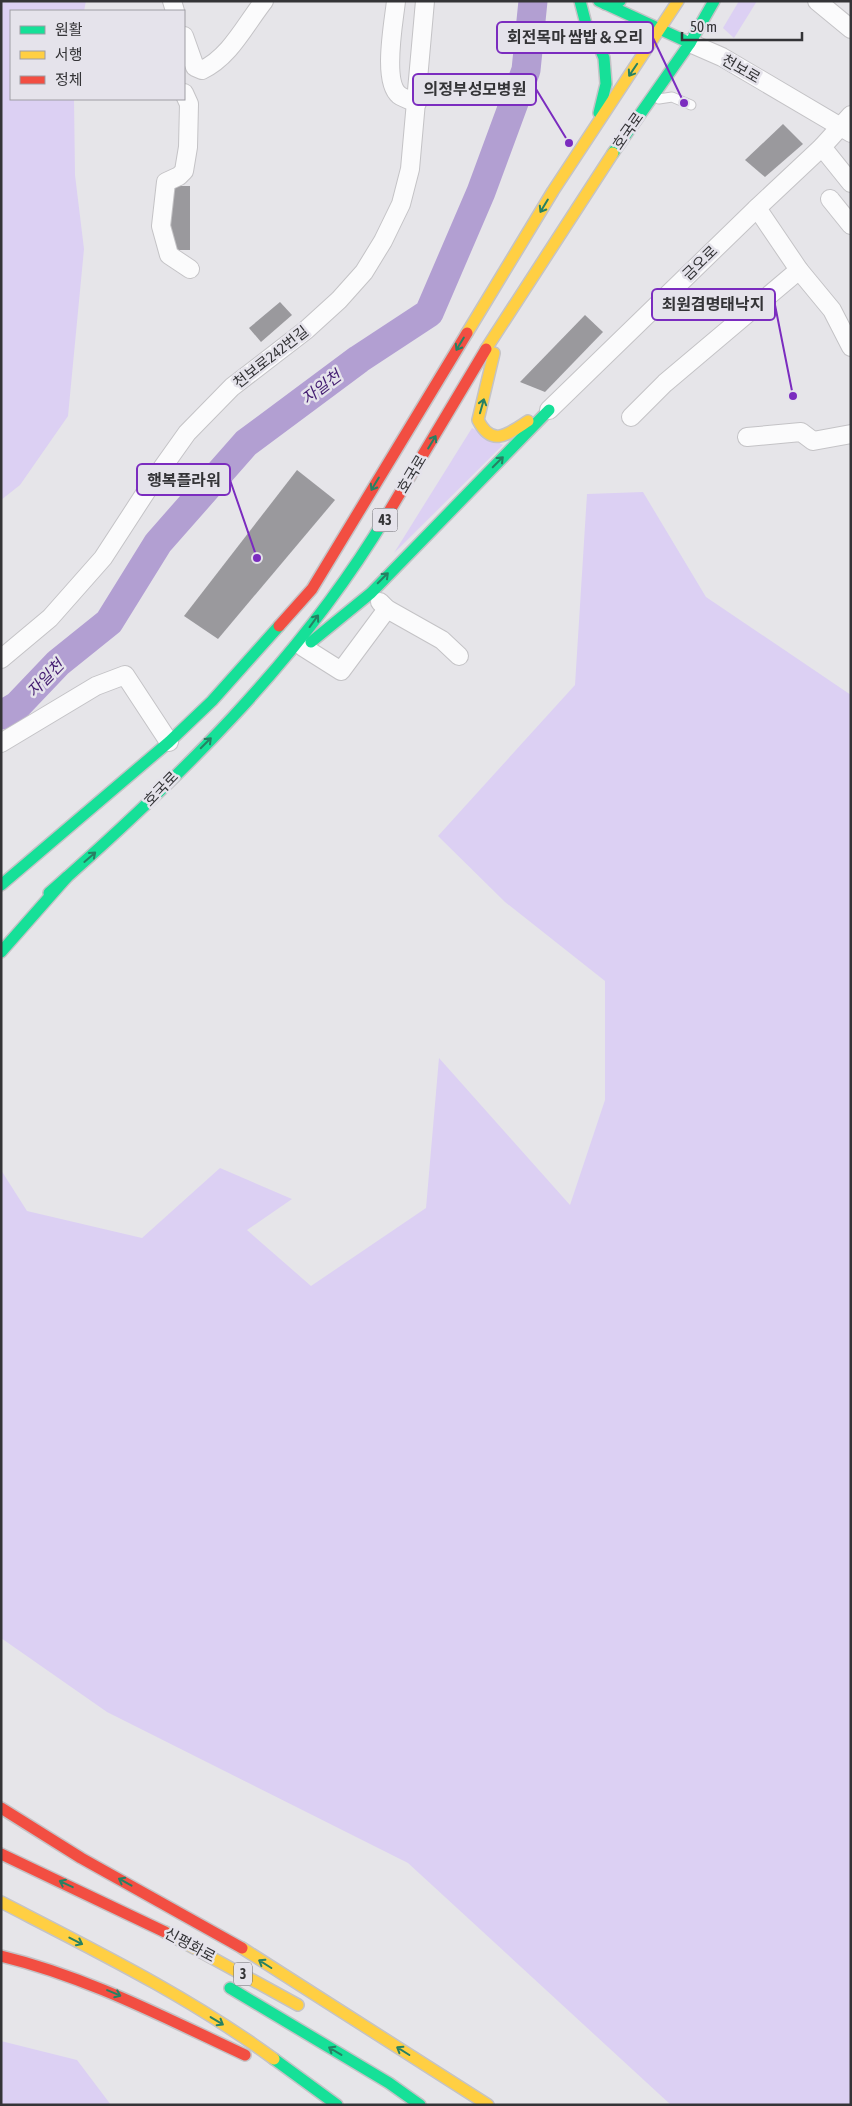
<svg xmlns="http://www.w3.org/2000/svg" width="852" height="2106" font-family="'Asap Condensed','Noto Sans KR',sans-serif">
<rect width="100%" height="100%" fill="#e6e5e9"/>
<g fill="#dcd0f3">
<path d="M1,1h85l-2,10h-73v88h63l1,76 9,74 -16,167 -48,69 -19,15z"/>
<path d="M739,1h18l-23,37 -11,-10z"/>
<path d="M472,428l31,17 -109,108z"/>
<path d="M643,492l63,105 145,98v1410h-180l-263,-242 -301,-151 -106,-74v-468l26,41 115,27 78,-70 72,31 -45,31 64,56 115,-78 13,-150 131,147 35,-105v-119l-100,-79 -67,-66 137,-151 12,-191z"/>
<path d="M1,2041l76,19 34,45h-110z"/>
</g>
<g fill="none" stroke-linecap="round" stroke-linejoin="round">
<path stroke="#b29fd2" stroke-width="29" d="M1,715l16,-9 41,-43 51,-41 49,-79 88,-100 113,-84 70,-46 52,-121 45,-122 7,-69"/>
</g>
<g fill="#9a999d">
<path d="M783,124l20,20 -38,33 -20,-17z"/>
<path d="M171,186h19v64h-20z"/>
<path d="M280,302l12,13 -31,27 -12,-14z"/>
<path d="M585,315l18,17 -58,60 -25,-10z"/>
<path d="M297,470l38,30 -117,139 -34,-23z"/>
</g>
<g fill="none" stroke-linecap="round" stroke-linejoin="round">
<g stroke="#c4c3c6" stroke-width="11">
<path id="lane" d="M659,99l13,-2 19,8"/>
</g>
<g stroke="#c4c3c6" stroke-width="20">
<g id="street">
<path d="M172,1l3,10"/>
<path d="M396,1c-2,20 -14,80 3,94 4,3 13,6 18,8"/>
<path d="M817,1l34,28"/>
<path d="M184,36l11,31 7,3c28,-13 43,-45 62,-69"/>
<path d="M690,43l32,14 129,76"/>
<path d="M184,93l5,11 -1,43 -4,24 -5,5 -13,6 -5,44 8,29 21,14"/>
<path d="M822,147l29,36"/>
<path d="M830,199l21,26"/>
<path d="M757,208l42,62 33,40 19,37"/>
<path d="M549,410l208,-202 65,-61 29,-32"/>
<path d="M631,417l34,-34 134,-113"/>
<path d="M747,437l54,-5 12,9 38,-7"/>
<path d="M380,602l7,7 55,31 17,16"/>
<path d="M303,647l38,24 46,-62"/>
<path d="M1,659l49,-41 53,-60 52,-80 32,-45 45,-46 74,-57 33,-30 25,-28 19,-31 18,-37 9,-35 15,-168"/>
<path d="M1,743l95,-57 29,-11 44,67"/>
</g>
</g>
<g stroke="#c4c3c6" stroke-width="14">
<g id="fast">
<path d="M580,1l7,27 10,13 7,17 2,26 -7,29"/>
<path d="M599,1l91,42"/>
<path d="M605,4l15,-3"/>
<path d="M613,153l77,-110 24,-42"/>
<path d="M311,642l60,-49 178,-183"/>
<path d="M1,885l168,-143 43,-41 67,-75"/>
<path d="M49,893c126,-111 251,-232 338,-378"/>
<path d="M1,952l66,-75"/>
<path d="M230,1988l159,95 31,22"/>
<path d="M274,2059l63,46"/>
</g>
</g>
<g stroke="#c4c3c6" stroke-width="14">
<g id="slow">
<path d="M467,333l86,-142 125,-190"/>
<path d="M486,349l127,-196"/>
<path d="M494,353l-16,67c14,28 30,14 50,1"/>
<path d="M1,1902c93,48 189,95 273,157"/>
<path d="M165,1932l133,73"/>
<path d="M242,1948l246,157"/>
</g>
</g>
<g stroke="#c4c3c6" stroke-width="14">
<g id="jam">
<path d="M387,515l99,-166"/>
<path d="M279,626l33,-37 155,-256"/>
<path d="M1,1808l80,50 161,90"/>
<path d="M1,1854l164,78"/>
<path d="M1,1956c87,21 164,62 244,99"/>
</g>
</g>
<use href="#lane" stroke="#fbfbfc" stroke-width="9"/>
<use href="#street" stroke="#fbfbfc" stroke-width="18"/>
<use href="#fast" stroke="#16e098" stroke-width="11"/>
<use href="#slow" stroke="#ffcf43" stroke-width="11"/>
<use href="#jam" stroke="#f24e42" stroke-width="11"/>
</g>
<defs><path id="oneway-shaft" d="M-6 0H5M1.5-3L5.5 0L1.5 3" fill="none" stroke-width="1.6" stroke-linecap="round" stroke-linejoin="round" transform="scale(1.25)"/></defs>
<g stroke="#268163">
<use href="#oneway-shaft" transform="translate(633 70) rotate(124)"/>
<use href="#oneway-shaft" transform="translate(544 206) rotate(121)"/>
<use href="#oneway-shaft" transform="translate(460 344) rotate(121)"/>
<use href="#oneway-shaft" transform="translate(482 406) rotate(-74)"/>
<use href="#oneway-shaft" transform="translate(432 442) rotate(-59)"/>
<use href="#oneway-shaft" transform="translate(498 462) rotate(-45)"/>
<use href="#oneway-shaft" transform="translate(375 484) rotate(121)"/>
<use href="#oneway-shaft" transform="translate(383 578) rotate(-45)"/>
<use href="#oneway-shaft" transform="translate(314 621) rotate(-54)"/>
<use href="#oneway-shaft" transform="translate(206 743) rotate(-45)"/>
<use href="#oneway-shaft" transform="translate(90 857) rotate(-41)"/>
<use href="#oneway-shaft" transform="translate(125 1882) rotate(-151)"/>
<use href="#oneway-shaft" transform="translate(66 1884) rotate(-155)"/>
<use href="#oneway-shaft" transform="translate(76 1941) rotate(27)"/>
<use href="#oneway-shaft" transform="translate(265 1964) rotate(-148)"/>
<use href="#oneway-shaft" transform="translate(114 1993) rotate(23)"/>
<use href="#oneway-shaft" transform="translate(217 2021) rotate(31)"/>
<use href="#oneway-shaft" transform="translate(335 2051) rotate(-149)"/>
<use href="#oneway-shaft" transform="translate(403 2051) rotate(-148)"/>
</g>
<g text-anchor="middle" stroke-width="5" stroke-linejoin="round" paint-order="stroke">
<g fill="#e5e3eb" stroke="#69686d" stroke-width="1">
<rect x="372.5" y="508.5" width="25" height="23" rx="4"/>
<rect x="234" y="1962.5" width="18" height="23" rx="4"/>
</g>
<g font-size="14" font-weight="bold" fill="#343437">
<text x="385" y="525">43</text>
<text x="243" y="1979">3</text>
</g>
<g font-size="15" fill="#343437" stroke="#e5e3eb">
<text transform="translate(741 69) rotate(30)" y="5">천보로</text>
<text transform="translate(628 131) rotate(-55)" y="5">호국로</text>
<text transform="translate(700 263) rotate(-44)" y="5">금오로</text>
<text transform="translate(271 357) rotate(-38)" y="5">천보로242번길</text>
<text transform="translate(412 474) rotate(-59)" y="5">호국로</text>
<text transform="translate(161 789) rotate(-46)" y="5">호국로</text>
<text transform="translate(190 1945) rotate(28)" y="5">신평화로</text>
</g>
<g font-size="16" font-style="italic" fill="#431c71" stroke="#e5e3eb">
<text transform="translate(321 387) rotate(-37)" y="6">자일천</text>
<text transform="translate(45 678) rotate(-46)" y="6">자일천</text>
</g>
</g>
<path fill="none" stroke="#7b2cbf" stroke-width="2" d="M684 103L653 38M569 143L536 89M793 396L775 305M257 558L230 480"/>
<g fill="#7b2cbf" stroke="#e5e3eb" stroke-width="2">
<circle cx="684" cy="103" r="5"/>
<circle cx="569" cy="143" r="5"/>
<circle cx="793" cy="396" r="5"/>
<circle cx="257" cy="558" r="5"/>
</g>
<g fill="#e5e3eb" stroke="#7b2cbf" stroke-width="2">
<rect x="497" y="22" width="156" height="31" rx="5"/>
<rect x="413" y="74" width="123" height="31" rx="5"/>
<rect x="652" y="289" width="123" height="31" rx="5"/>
<rect x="137" y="464" width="93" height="31" rx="5"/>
</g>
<g font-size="16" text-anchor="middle" font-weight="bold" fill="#343437">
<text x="575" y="43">회전목마 쌈밥＆오리</text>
<text x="475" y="95">의정부성모병원</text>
<text x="713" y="310">최원겸명태낙지</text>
<text x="184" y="486">행복플라워</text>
</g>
<rect width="852" height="2106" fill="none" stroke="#343437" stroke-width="5"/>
<rect x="10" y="10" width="175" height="90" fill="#e5e3eb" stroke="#9e9da3"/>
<rect x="20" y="26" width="25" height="8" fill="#16e098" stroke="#9e9da3"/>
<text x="55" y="35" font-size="15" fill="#343437">원활</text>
<rect x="20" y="51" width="25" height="8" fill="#ffcf43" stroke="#9e9da3"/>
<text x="55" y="60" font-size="15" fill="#343437">서행</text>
<rect x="20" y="76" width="25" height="8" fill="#f24e42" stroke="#9e9da3"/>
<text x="55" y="85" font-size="15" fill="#343437">정체</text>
<path d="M682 32v8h120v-8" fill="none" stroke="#343437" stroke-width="2.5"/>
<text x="690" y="32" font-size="15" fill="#343437" stroke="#e5e3eb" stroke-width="4" paint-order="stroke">50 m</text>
</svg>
